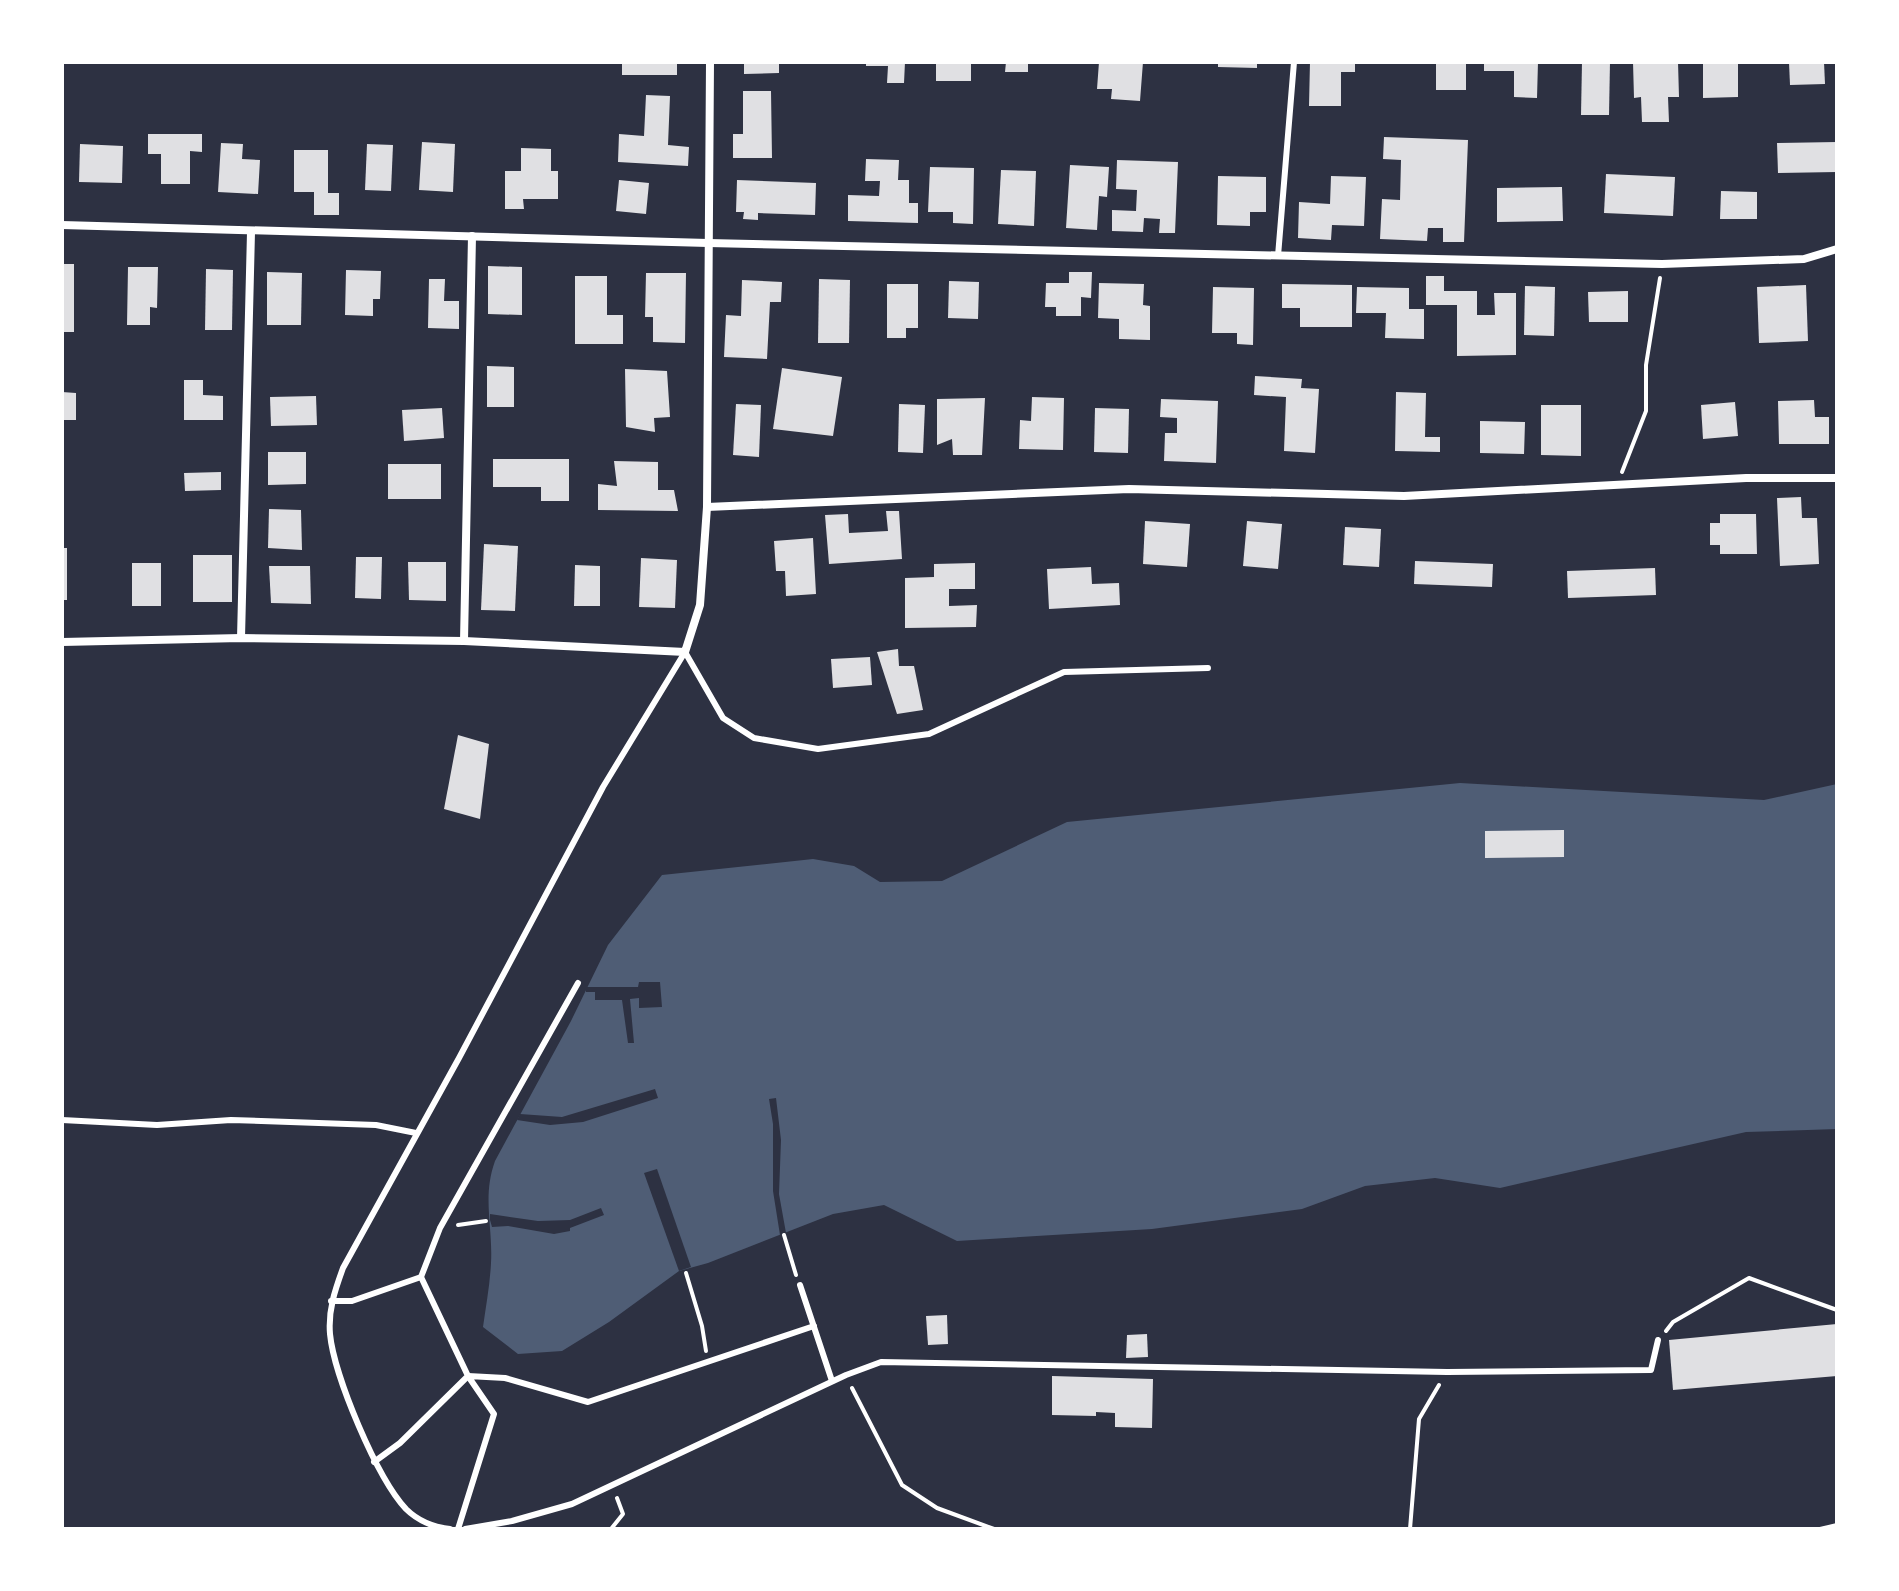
<svg xmlns="http://www.w3.org/2000/svg" width="1899" height="1591" font-family="'Golos Text',sans-serif">
<rect width="100%" height="100%" fill="#2d3142"/>
<path fill="#4f5d75" d="M1460,783l304,17 73,-16v345l-91,3 -246,56 -65,-10 -70,8 -63,23 -150,20 -195,12 -73,-36 -51,9 -125,49 -29,8 -70,51 -47,29 -44,3 -35,-27c3,-21 7,-43 8,-64 2,-37 -9,-66 4,-102l76,-140 37,-76 54,-70 151,-16 41,7 26,16 62,-1 125,-59z"/>
<g fill="#2d3142">
<path d="M639,982h21l2,25 -23,1v-10l-9,1 4,44h-6l-6,-43h-27v-8h-9v-5h52z"/>
<path d="M655,1089l3,9 -75,24 -33,3 -33,-5 3,-6 42,3z"/>
<path d="M776,1098l5,42 -2,54 7,39 -6,2 -7,-44v-67l-4,-25z"/>
<path d="M657,1169l34,98 -12,4 -35,-98z"/>
<path d="M601,1208l3,7 -34,13v3l-16,3 -46,-8 -16,1 -2,-7v-6l48,7 32,-1z"/>
</g>
<g fill="#e0e0e3">
<rect x="622" y="62" width="55" height="13"/>
<path d="M744,62h35v11l-35,1z"/>
<path d="M866,62h39l-1,21h-17l1,-17h-22z"/>
<rect x="936" y="62" width="35" height="19"/>
<path d="M1006,62h22v10h-23z"/>
<path d="M1099,62h44l-3,39 -29,-2 1,-10h-15z"/>
<path d="M1218,62h39v6l-39,-1z"/>
<path d="M1310,62h45v10h-14v34h-32z"/>
<rect x="1436" y="62" width="30" height="28"/>
<path d="M1484,62h54l-1,36 -23,-1v-26h-30z"/>
<path d="M1582,62h28l-1,53h-28z"/>
<path d="M1633,62h45l1,35h-11l1,25h-27l-1,-25 -7,1z"/>
<path d="M1703,62h35v35l-35,1z"/>
<path d="M1789,62h35l1,22 -35,1z"/>
<path d="M743,91h28l1,67h-39v-24h10z"/>
<path d="M646,95l24,1 -2,49 21,2 -1,19 -70,-4 1,-28 25,2z"/>
<path d="M148,134h54v18l-12,-1v33h-29v-30h-13z"/>
<path d="M1384,137l84,3 -4,102h-21v-14h-15l-1,13 -47,-2 2,-40 18,1 1,-40 -18,-1z"/>
<path d="M422,142l33,2 -2,48 -34,-2z"/>
<path d="M1837,142v30l-59,1 -1,-30z"/>
<path d="M221,143l22,1 -1,15 18,1 -2,34 -40,-2z"/>
<path d="M80,144l43,2 -1,37 -43,-1z"/>
<path d="M367,144l26,1 -2,46 -26,-1z"/>
<path d="M521,148l30,1v22h7v28h-35l1,10h-19v-38h16z"/>
<path d="M294,150h34v43h11v22h-25v-23h-20z"/>
<path d="M866,159l33,1 -1,20h11v23h9v20l-70,-2v-26l31,1 1,-15h-15z"/>
<path d="M1117,160l61,2 -3,71h-16l1,-14 -16,-1 -1,14 -31,-1v-21l24,1 1,-21 -21,-1z"/>
<path d="M1070,165l39,2 -2,30 -8,-1 -2,34 -31,-2z"/>
<path d="M930,167l44,1 -1,56 -20,-1v-11h-25z"/>
<path d="M1001,170l35,1 -2,55 -36,-2z"/>
<path d="M1606,174l69,3 -2,39 -69,-3z"/>
<path d="M1218,176l48,1v35h-16v14l-33,-1z"/>
<path d="M1331,176l35,1 -2,49 -32,-1 -1,15 -33,-2 1,-36 31,2z"/>
<path d="M619,180l30,3 -3,31 -30,-3z"/>
<path d="M737,180l79,3 -1,32 -57,-2v7l-15,-1 1,-7h-8z"/>
<path d="M1562,187l1,34 -66,1v-34z"/>
<path d="M1721,191l36,1v27h-37z"/>
<rect x="62" y="264" width="12" height="68"/>
<path d="M488,266l34,1v48l-34,-1z"/>
<path d="M128,267h30l-1,41 -7,-1v18h-23z"/>
<path d="M206,269l27,1 -1,60h-27z"/>
<path d="M346,270l35,1 -1,28h-7v17l-28,-1z"/>
<path d="M267,272l35,1 -1,52h-34z"/>
<path d="M1069,272h23l-1,26 -10,-1v19h-25v-9h-11l1,-24h23z"/>
<path d="M646,273h40l-1,70 -32,-1v-25h-8z"/>
<path d="M575,276h32v39h16v29h-48z"/>
<path d="M1426,276h18v15h33v24h18l-1,-22h22v62l-59,1v-51h-31z"/>
<path d="M429,279h16l-1,22h15v28l-31,-1z"/>
<path d="M819,279l31,1 -1,63h-31z"/>
<path d="M742,280l40,2 -1,20h-11l-3,57 -43,-2 2,-42 15,1z"/>
<path d="M949,281l30,1 -1,37 -30,-1z"/>
<path d="M1099,283l45,1 -1,21 7,1v34l-31,-1v-20l-21,-1z"/>
<path d="M887,284h31v44h-12v10h-19z"/>
<path d="M1282,284l70,1v42h-52v-19h-18z"/>
<path d="M1806,285l2,56 -49,2 -2,-56z"/>
<path d="M1525,286l30,1 -1,49 -30,-1z"/>
<path d="M1213,287l41,1 -1,57 -16,-1v-11h-25z"/>
<path d="M1357,287l52,1v21h15v30l-39,-1 1,-25h-30z"/>
<path d="M1628,291v31h-39l-1,-30z"/>
<path d="M487,366l27,1v40h-27z"/>
<path d="M782,368l60,9 -9,59 -60,-7z"/>
<path d="M625,369l42,2 3,46 -16,1 1,14 -29,-5z"/>
<path d="M1255,376l47,3 -1,9 18,1 -4,64 -31,-2 2,-54 -32,-2z"/>
<path d="M184,380h19v15l20,1v24h-39z"/>
<path d="M62,392l14,1v27h-14z"/>
<path d="M1396,392l30,1 -1,44h15v15l-45,-1z"/>
<path d="M316,396l1,29 -46,1 -1,-29z"/>
<path d="M1032,397l32,1 -1,52 -44,-1 1,-29 11,1z"/>
<path d="M985,398l-3,57h-29l-1,-16 -15,6v-46z"/>
<path d="M1161,399l57,2 -2,62 -52,-2 1,-28h12v-15l-17,-1z"/>
<path d="M1814,400l1,17h14v27h-50l-1,-43z"/>
<path d="M1735,402l3,34 -35,3 -2,-34z"/>
<path d="M736,404l25,1 -2,52 -26,-2z"/>
<path d="M899,404l26,1 -2,48 -25,-1z"/>
<path d="M1541,405h40v51l-40,-1z"/>
<path d="M442,408l2,30 -40,3 -2,-31z"/>
<path d="M1095,408l34,1 -1,44 -34,-1z"/>
<path d="M1480,421l45,1 -1,32 -44,-1z"/>
<path d="M268,452h38v32l-38,1z"/>
<path d="M493,459h76v42h-28v-14h-48z"/>
<path d="M614,461l44,1v28h16l4,21 -80,-1v-26l19,2z"/>
<rect x="388" y="464" width="53" height="35"/>
<path d="M221,472v18l-36,1 -1,-18z"/>
<path d="M1801,497l1,21h15l2,46 -39,2 -3,-68z"/>
<path d="M269,509l32,1 1,40 -34,-2z"/>
<path d="M886,511h13l3,48 -73,5 -4,-49 23,-1 1,19 39,-2z"/>
<path d="M1720,514h36l1,40h-37v-9h-10v-22h10z"/>
<path d="M1145,521l45,3 -3,43 -44,-3z"/>
<path d="M1247,521l35,3 -4,45 -35,-3z"/>
<path d="M1345,527l36,2 -2,38 -36,-2z"/>
<path d="M813,538l3,56 -30,2 -1,-25h-9l-2,-30z"/>
<path d="M484,544l34,2 -3,65 -34,-1z"/>
<rect x="62" y="548" width="5" height="52"/>
<rect x="193" y="555" width="39" height="47"/>
<path d="M356,557h26l-1,42 -26,-1z"/>
<path d="M641,558l36,2 -2,48 -36,-1z"/>
<path d="M1415,561l78,3 -1,23 -78,-3z"/>
<path d="M408,562h38v39l-37,-1z"/>
<rect x="132" y="563" width="29" height="43"/>
<path d="M975,563v26h-26v17l28,-1 -1,22 -71,1v-50l29,-1v-13z"/>
<path d="M575,565l25,1v40h-26z"/>
<path d="M269,566h41l1,38 -40,-1z"/>
<path d="M1091,567l1,17 27,-1 1,22 -71,4 -2,-40z"/>
<path d="M1655,568l1,27 -88,3 -1,-27z"/>
<path d="M898,649l1,17h15l9,44 -26,4 -20,-62z"/>
<path d="M870,657l2,28 -39,3 -2,-29z"/>
<path d="M458,735l31,9 -9,75 -36,-10z"/>
<path d="M1564,830v27l-79,1v-27z"/>
<path d="M947,1315l1,29 -20,1 -2,-29z"/>
<path d="M1837,1324v52l-164,14 -4,-50z"/>
<path d="M1147,1334l1,23 -22,1 1,-23z"/>
<path d="M1052,1376l101,3 -1,49 -37,-1v-14l-19,-1v4l-44,-1z"/>
</g>
<g fill="none" stroke-linecap="round" stroke-linejoin="round">
<g stroke="#fff" stroke-width="4">
<path d="M1622,472l24,-61v-46l14,-87"/>
<path d="M458,1225l28,-4"/>
<path d="M784,1235l12,40"/>
<path d="M686,1273l16,53 4,25"/>
<path d="M1666,1331l7,-9 76,-44 88,32"/>
<path d="M852,1388l50,97 35,23 57,21"/>
<path d="M611,1529l12,-15 -6,-16"/>
<path d="M1410,1529l9,-110 20,-34"/>
<path d="M1820,1529l17,-4"/>
</g>
<g stroke="#fff" stroke-width="6">
<path d="M1278,256l16,-194"/>
<path d="M62,1120l95,5 74,-5 145,5 40,8"/>
<path d="M800,1285l32,96"/>
<path d="M331,1301h21l69,-24 19,-49 138,-245"/>
<path d="M374,1462l26,-19 68,-67 -47,-99"/>
<path d="M450,1529c-16,-2 -32,-8 -44,-20 -29,-31 -72,-133 -76,-175 -2,-24 5,-44 13,-66l116,-210 144,-271 82,-135 38,66 31,20 64,11 111,-15 135,-62 144,-4"/>
<path d="M458,1529l36,-115 -26,-38 37,2 83,24 226,-76"/>
<path d="M465,1529l47,-8 60,-17 274,-129 35,-13 566,10 204,-2 7,-30"/>
</g>
<g stroke="#fff" stroke-width="8">
<path d="M62,225l646,18 954,21 142,-5 33,-10"/>
<path d="M707,507l422,-18 275,7 342,-18h91"/>
<path d="M241,638l10,-406"/>
<path d="M464,641l8,-405"/>
<path d="M62,642l179,-4 223,3 221,11 15,-47 7,-98 3,-445"/>
</g>
</g>
<rect width="1899" height="1591" fill="none" stroke="#ffffff" stroke-width="128"/>
</svg>
